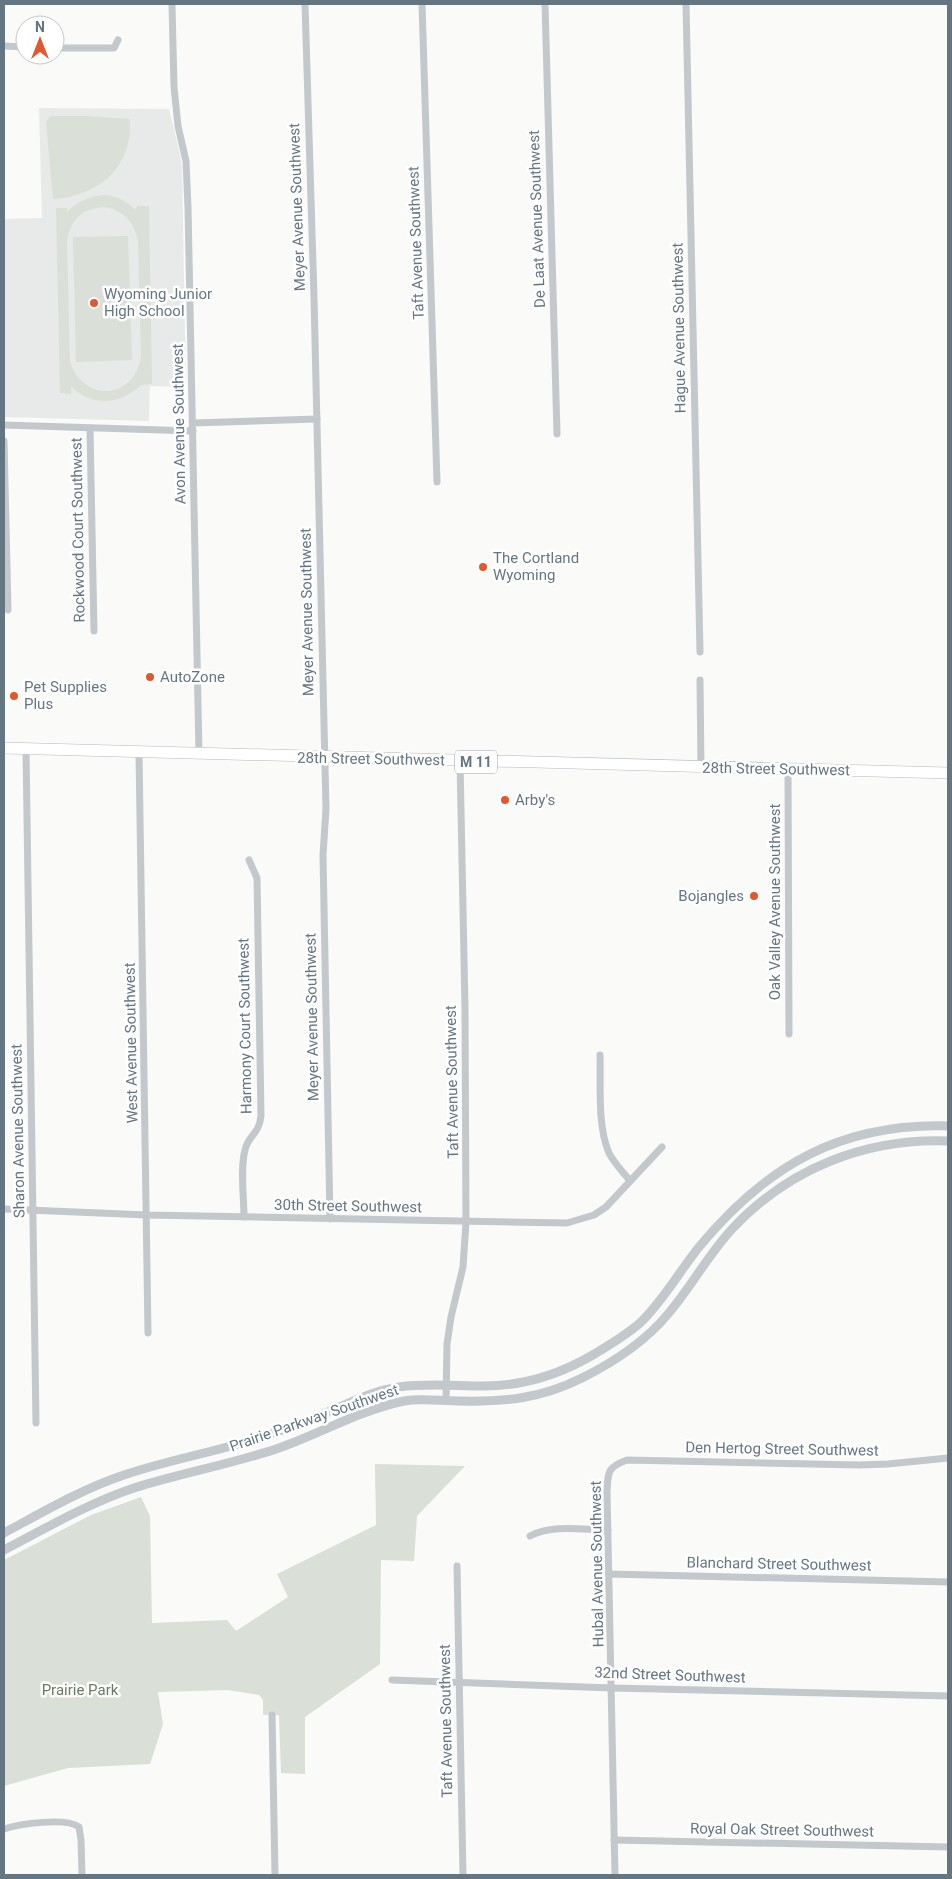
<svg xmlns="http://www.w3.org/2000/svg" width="952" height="1879" font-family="Roboto,sans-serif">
<rect width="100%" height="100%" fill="#fafaf8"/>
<path fill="#e8e9e9" d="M39,108l130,1 11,45 2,14 4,219 -36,-1 -1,35 -145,-4v-198l38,-1z"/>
<g fill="#dadfd7" fill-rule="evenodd">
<path d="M51,116h36l43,3c3,48 -31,77 -77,80l-7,-78z"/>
<path d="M104,195c13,1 22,6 32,15l1,-4h12l3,178 -11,1c-20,20 -50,22 -70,1v8l-11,-1 -4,-185h11v4c11,-11 21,-15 37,-17zM104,207c20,3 30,15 34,34l3,116c-7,43 -57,46 -71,5l-3,-121c4,-22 14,-32 37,-34z"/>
<path d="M128,236l4,124 -56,2 -3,-125z"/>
<path d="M375,1464l90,2 -48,50 -3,45 -33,-1 -1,104 -75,53v57l-24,-1 -2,-58h-16v-15l-4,-5 -31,-5 -70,2 5,32 -13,40 -82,4 -64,18v-226l87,-45 50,-18 9,19 2,107 75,-3 9,11 52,-34 -11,-23 99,-49z"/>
</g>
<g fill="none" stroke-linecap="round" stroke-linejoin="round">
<g stroke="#b5babe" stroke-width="12">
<path id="primary" d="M4,748l944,25"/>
</g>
<g stroke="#c3c8cc" stroke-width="7">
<path d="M172,4l2,83 4,39 8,35 2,46 11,547"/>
<path d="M305,4l9,293 12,512 -3,46 7,364"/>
<path d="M422,4l15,478"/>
<path d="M545,4l12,430"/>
<path d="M686,4l14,648"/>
<path d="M4,46l21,1"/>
<path d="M55,48h59l4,-8"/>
<path d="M193,423l124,-4"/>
<path d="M4,425l189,6"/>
<path d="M90,429l4,202"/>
<path d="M4,441l4,169"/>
<path d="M700,680l1,88"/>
<path d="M26,749l10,674"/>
<path d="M139,753l9,580"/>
<path d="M788,769l1,265"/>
<path d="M600,1055c1,29 -3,71 9,98 5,10 14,19 21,28"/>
<path d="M4,1209l143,6 420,8 27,-8 12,-8 56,-60"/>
<path d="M244,1217c0,-19 -4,-49 1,-67 3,-15 14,-15 16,-34l-4,-238 -8,-18"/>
<path d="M446,1401l1,-57 4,-27 12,-50 3,-45 -1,-214 -5,-247"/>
<path d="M530,1536c23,-12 53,-6 78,-6"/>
<path d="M457,1566l6,309"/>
<path d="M609,1574l339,8"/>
<path d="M392,1680l220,8 336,8"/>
<path d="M272,1715l3,160"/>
<path d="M4,1829c15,-5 62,-12 75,-2l2,13 1,35"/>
<path d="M614,1840l334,7"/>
<path d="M615,1875l-8,-384c1,-20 1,-24 20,-31l232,5 29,-1 60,-6"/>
</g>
<g stroke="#c3c8cc" stroke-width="9">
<path d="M4,1533c39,-21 78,-44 120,-58 47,-16 97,-24 144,-40 22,-8 44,-16 65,-25 21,-9 43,-20 66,-23 28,-4 57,-1 85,-1 38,0 74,-11 107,-30 17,-10 34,-20 49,-33 23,-22 39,-51 59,-76 67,-81 141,-124 249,-121"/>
<path d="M4,1550c42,-22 85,-47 130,-62 48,-15 98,-24 145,-40 42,-15 82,-38 125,-47 17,-3 37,0 54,0 46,1 82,-2 124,-23 32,-16 63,-36 86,-64 23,-27 40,-59 64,-85 57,-61 134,-91 216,-88"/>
</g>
<use href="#primary" stroke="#fff" stroke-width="11"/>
</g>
<g fill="#e4572e" stroke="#fff" stroke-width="2">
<circle cx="94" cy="303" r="5"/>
<circle cx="483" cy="567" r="5"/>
<circle cx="150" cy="677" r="5"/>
<circle cx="14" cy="696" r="5"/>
<circle cx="505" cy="800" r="5"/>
<circle cx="754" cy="896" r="5"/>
</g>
<g text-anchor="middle" stroke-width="5" stroke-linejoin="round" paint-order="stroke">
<rect fill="#fff" stroke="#939fa8" stroke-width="1" x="455" y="750.5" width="42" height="23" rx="4"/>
<g font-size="14" font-weight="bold" fill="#657683">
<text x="476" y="767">M 11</text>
</g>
<g font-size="15" fill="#657683" stroke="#fff">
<text transform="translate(297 207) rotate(-92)" y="5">Meyer Avenue Southwest</text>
<text transform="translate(537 219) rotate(-92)" y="5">De Laat Avenue Southwest</text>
<text transform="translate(416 243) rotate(-92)" y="5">Taft Avenue Southwest</text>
<text transform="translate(679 328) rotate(-91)" y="5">Hague Avenue Southwest</text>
<text transform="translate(179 424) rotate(-91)" y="5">Avon Avenue Southwest</text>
<text transform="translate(78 530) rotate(-91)" y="5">Rockwood Court Southwest</text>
<text transform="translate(307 612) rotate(-91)" y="5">Meyer Avenue Southwest</text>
<text transform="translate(371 759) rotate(1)" y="5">28th Street Southwest</text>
<text transform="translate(776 769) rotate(1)" y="5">28th Street Southwest</text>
<text transform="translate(775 902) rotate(-90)" y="5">Oak Valley Avenue Southwest</text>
<text transform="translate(312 1017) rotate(-91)" y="5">Meyer Avenue Southwest</text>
<text transform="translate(245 1026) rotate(-91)" y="5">Harmony Court Southwest</text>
<text transform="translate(131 1043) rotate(-91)" y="5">West Avenue Southwest</text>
<text transform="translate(452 1082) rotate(-91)" y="5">Taft Avenue Southwest</text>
<text transform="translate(18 1131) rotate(-91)" y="5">Sharon Avenue Southwest</text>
<text transform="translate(348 1206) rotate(1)" y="5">30th Street Southwest</text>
<text transform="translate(314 1418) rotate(-19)" y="5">Prairie Parkway Southwest</text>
<text transform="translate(782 1449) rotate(1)" y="5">Den Hertog Street Southwest</text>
<text transform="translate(597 1564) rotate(-91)" y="5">Hubal Avenue Southwest</text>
<text transform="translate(779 1564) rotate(1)" y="5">Blanchard Street Southwest</text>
<text transform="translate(670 1675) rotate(2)" y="5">32nd Street Southwest</text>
<text transform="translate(446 1721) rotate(-91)" y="5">Taft Avenue Southwest</text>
<text transform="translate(782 1830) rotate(1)" y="5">Royal Oak Street Southwest</text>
</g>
<g font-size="15" fill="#657683" stroke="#fff" text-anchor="start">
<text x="104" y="299">Wyoming Junior<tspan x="104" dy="17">High School</tspan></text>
<text x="493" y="563">The Cortland<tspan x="493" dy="17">Wyoming</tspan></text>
<text x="160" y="682">AutoZone</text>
<text x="24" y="692">Pet Supplies<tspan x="24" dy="17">Plus</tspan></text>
<text x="515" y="805">Arby's</text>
<text x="744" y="901" text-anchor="end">Bojangles</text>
</g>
<g font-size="15" fill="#687a64" stroke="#fff">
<text x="80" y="1695">Prairie Park</text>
</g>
</g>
<rect width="952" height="1879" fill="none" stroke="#657683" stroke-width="10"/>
<g transform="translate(40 40)"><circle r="24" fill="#ffffff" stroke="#c1c8cd"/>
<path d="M0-4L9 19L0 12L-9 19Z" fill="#e4572e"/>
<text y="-8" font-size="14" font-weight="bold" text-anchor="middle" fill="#657683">N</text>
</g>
</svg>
